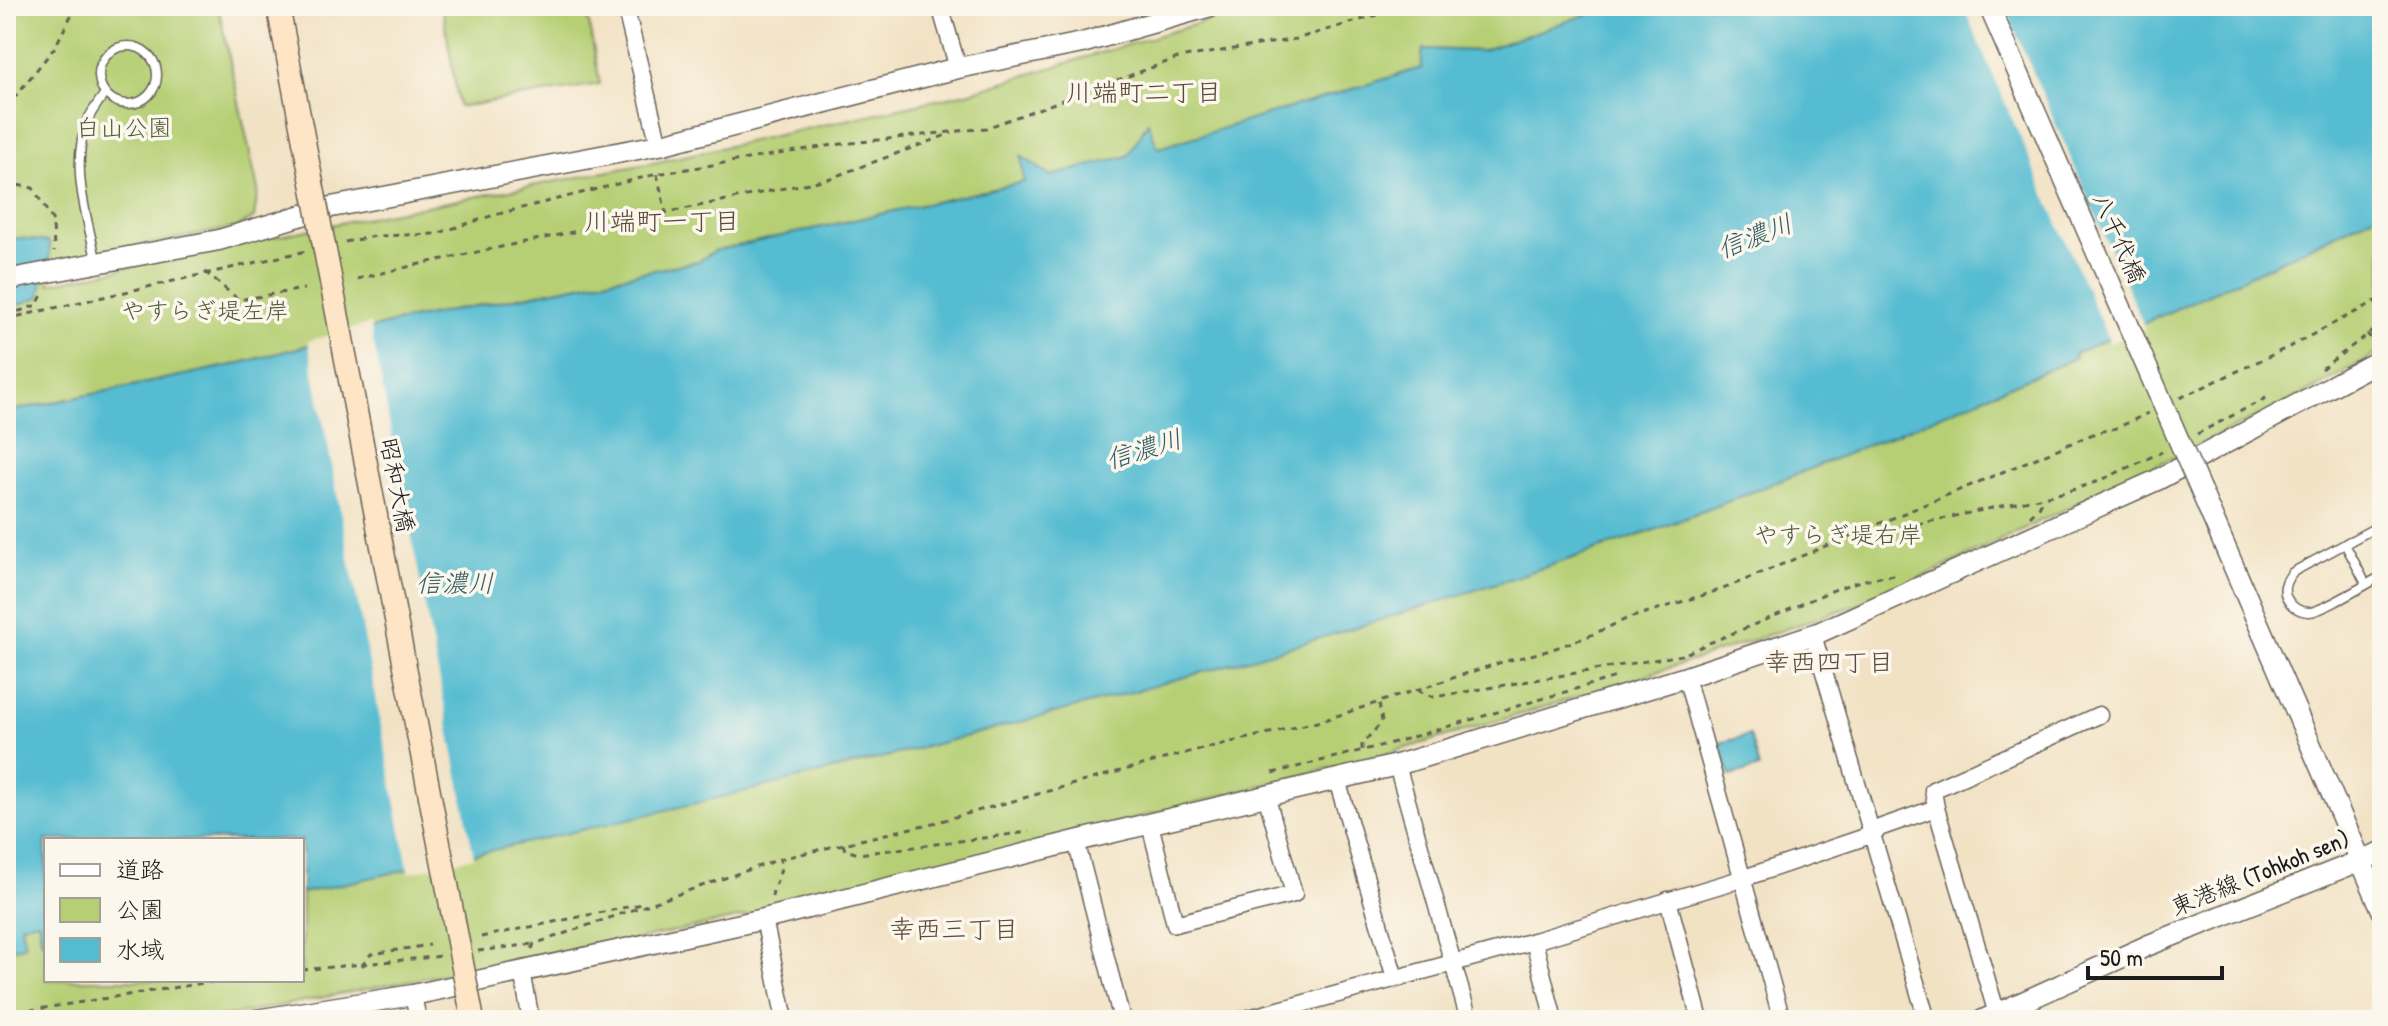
<svg xmlns="http://www.w3.org/2000/svg" width="2388" height="1026" font-family="'Patrick Hand','Klee One',sans-serif">
<rect width="100%" height="100%" fill="#fbf7ec"/>
<filter id="ink" filterUnits="userSpaceOnUse"><feTurbulence type="fractalNoise" baseFrequency=".0125" numOctaves="2"/><feDisplacementMap in="SourceGraphic" scale="16" xChannelSelector="R" yChannelSelector="G"/><feConvolveMatrix kernelMatrix="1 2 1 2 8 2 1 2 1" color-interpolation-filters="sRGB"/></filter>
<filter id="wash" filterUnits="userSpaceOnUse"><feTurbulence type="fractalNoise" baseFrequency=".006" numOctaves="4" result="noise"/><feDisplacementMap in="SourceGraphic" scale="32" xChannelSelector="R" yChannelSelector="G"/><feGaussianBlur stdDeviation="1.8" result="paint"/><feColorMatrix in="noise" values="0 0 0 0 0 0 0 0 0 0 0 0 0 0 0 0 0 1.4 0 .05"/><feComposite in="paint" operator="in"/></filter>
<g filter="url(#wash)">
<rect width="100%" height="100%" fill="#f2e2c4"/>
<g fill="#b6cf74" stroke="#697648" stroke-width="2">
<path d="M6,6h212l40,184 -4,28 -17,9 -181,35 -7,22 315,-66 293,-56 310,-69 289,-87h355l-130,45 -58,-2 -1,19 -264,81 -11,-26 -19,33 -77,20 -29,-19 2,25 -309,69 -16,10 -303,61 -163,43 -227,47z"/>
<path d="M442,6h144l14,78 -141,23z"/>
<path d="M2382,211v140l-87,48 -368,176 -62,27 -174,59 -153,48 -149,44 -613,157 -232,49 -27,1 -311,60h-200v-71l18,-4 -3,-20 17,-4 4,21h4v38h256v-87c448,-103 897,-205 1332,-356 50,-17 99,-38 148,-57 98,-39 195,-80 293,-122l-2,-4c104,-45 208,-92 309,-143z"/>
</g>
<g fill="#54bcd1" stroke="#386c76" stroke-width="2">
<path d="M1611,6h771v205c-101,51 -204,98 -309,143l2,4c-97,42 -195,83 -293,122 -49,19 -98,40 -148,57 -434,151 -884,257 -1332,356v-53h-256v102h-4l-4,-21 -17,4 4,21 -19,3v-537l227,-47 163,-43 303,-61 15,-10 310,-69 -3,-26 30,20 77,-20 20,-34 10,26 263,-80 2,-19 58,2z"/>
<path d="M19,238l30,4 1,11 -5,24 -31,-7 -1,-8h-7v-23z"/>
<path d="M6,274l37,7 -3,16 -22,8 -12,1z"/>
<path d="M1750,735l9,33 -29,8 -10,-33z"/>
</g>
<g fill="#f2e2c4">
<path d="M1963,6h41l141,322 -35,15z"/>
<path d="M370,324l104,533 -65,16 -101,-532z"/>
</g>
</g>
<g filter="url(#ink)">
<g fill="none" stroke-linecap="round" stroke-linejoin="round">
<g stroke="#676157" stroke-width="11">
<g id="service">
<circle cx="128" cy="75" r="29"/>
<path d="M97,263c-10,-46 -28,-99 -9,-143 4,-10 11,-18 17,-27"/>
<path d="M2382,524l-89,48c-7,8 -12,18 -5,28 4,7 12,12 21,12 13,0 59,-29 73,-36"/>
<path d="M2350,541l-5,3 21,40"/>
</g>
</g>
<g stroke="#676157" stroke-width="19">
<g id="minor">
<path d="M625,6l34,139"/>
<path d="M940,6l18,62"/>
<path d="M1813,635l114,385"/>
<path d="M1686,677l96,343"/>
<path d="M1397,765l72,255"/>
<path d="M1337,780l58,198"/>
<path d="M1936,808l-3,-18 166,-75"/>
<path d="M1150,824l25,100 119,-30 -28,-99"/>
<path d="M1076,841l46,179"/>
<path d="M1668,900l32,120"/>
<path d="M764,919l21,101"/>
<path d="M1534,941l20,79"/>
<path d="M522,971l9,49"/>
<path d="M413,995l5,25"/>
<path d="M1242,1020l292,-79 210,-63 127,-43 8,-7 57,-20 61,206"/>
</g>
</g>
<g stroke="#676157" stroke-width="23">
<g id="tertiary">
<path d="M6,280l213,-40 107,-32 333,-63 299,-77 124,-25 129,-37"/>
<path d="M2201,491l181,419"/>
<path d="M256,1020l157,-25 351,-76 312,-78 321,-76 289,-88 132,-44 339,-153 225,-121"/>
<path d="M1983,1020l166,-75 233,-93"/>
</g>
</g>
<g stroke="#676157" stroke-width="3" stroke-dasharray="6 6" stroke-linecap="butt">
<path d="M6,108l49,-61 21,-41"/>
<path d="M657,174l9,39"/>
<path d="M6,183l27,5 20,33 1,31"/>
<path d="M345,242l31,-6 60,-2 58,-19 163,-41 176,-29 153,-17 192,-70 118,-19 112,-33"/>
<path d="M205,272l34,28 65,-11"/>
<path d="M357,279l67,-16 404,-84 124,-46"/>
<path d="M6,311h14l17,-6 7,-14"/>
<path d="M6,319l300,-68"/>
<path d="M2367,334l3,3 12,-3"/>
<path d="M2321,369l61,-45"/>
<path d="M2180,398l109,-51 93,-49"/>
<path d="M2197,434l71,-37"/>
<path d="M2030,516l10,-10 1,-7"/>
<path d="M1858,535l28,-4 180,-39 33,-11 63,-29"/>
<path d="M1687,653c32,-15 65,-27 97,-41 38,-17 74,-36 116,-37"/>
<path d="M1418,690l6,4 10,3 254,-43"/>
<path d="M1362,750v-6l20,-22 -3,-19"/>
<path d="M1273,773l126,-32 217,-64"/>
<path d="M843,844l2,6 14,4 170,-22"/>
<path d="M772,897c1,-14 12,-23 8,-38"/>
<path d="M481,937l161,-33"/>
<path d="M532,949l2,-5 246,-85 161,-38 248,-69 132,-31 181,-59 45,-11 42,-15 37,-17 97,-30 375,-157 19,-4 31,-15"/>
<path d="M478,951l56,-7"/>
<path d="M362,966l9,-12 59,-9"/>
<path d="M302,970l141,-14"/>
<path d="M6,1014l217,-34"/>
</g>
<use href="#service" stroke="#fff" stroke-width="8"/>
<use href="#minor" stroke="#fff" stroke-width="16"/>
<use href="#tertiary" stroke="#fff" stroke-width="20"/>
<g stroke="#676157" stroke-width="23" stroke-linecap="butt">
<path id="tertiary-bridge" d="M1989,6l212,485"/>
</g>
<g stroke="#676157" stroke-width="25" stroke-linecap="butt">
<path id="secondary-bridge" d="M278,6l195,1014"/>
</g>
<use href="#tertiary-bridge" stroke="#fff" stroke-width="20"/>
<use href="#secondary-bridge" stroke="#fde5c5" stroke-width="22"/>
</g>
</g>
<g text-anchor="middle" stroke-width="7" stroke-linejoin="round" paint-order="stroke">
<g font-size="24" fill="#525b3b" stroke="#fbf7ec">
<text x="124" y="136">白山公園</text>
<text x="205" y="319">やすらぎ堤左岸</text>
<text x="1838" y="543">やすらぎ堤右岸</text>
</g>
<g font-size="24" fill="#1c1c1c" stroke="#fbf7ec">
<text transform="translate(2119 238) rotate(66)" y="8">八千代橋</text>
<text transform="translate(397 485) rotate(79)" y="8">昭和大橋</text>
<text transform="translate(2260 873) rotate(-22)" y="8">東港線 (Tohkoh sen)</text>
</g>
<g font-size="26" fill="#5c4b3a" stroke="#fbf7ec">
<text x="1144" y="101">川端町二丁目</text>
<text x="662" y="230">川端町一丁目</text>
<text x="1829" y="671">幸西四丁目</text>
<text x="954" y="938">幸西三丁目</text>
</g>
<g font-size="26" font-style="italic" fill="#325c64" stroke="#fbf7ec">
<text transform="translate(1755 236) rotate(-21)" y="9">信濃川</text>
<text transform="translate(1144 449) rotate(-17)" y="9">信濃川</text>
<text x="455" y="592">信濃川</text>
</g>
</g>
<rect width="2388" height="1026" fill="none" stroke="#fbf7ec" stroke-width="32"/>
<rect x="44" y="838" width="260" height="144" fill="#fbf7ec" stroke="#a29f99" stroke-width="2"/>
<rect x="60" y="864" width="40" height="12" fill="#ffffff" stroke="#a29f99" stroke-width="2"/>
<text x="116" y="878" font-size="24" fill="#1c1c1c">道路</text>
<rect x="60" y="898" width="40" height="24" fill="#b6cf74" stroke="#a29f99" stroke-width="2"/>
<text x="116" y="918" font-size="24" fill="#1c1c1c">公園</text>
<rect x="60" y="938" width="40" height="24" fill="#54bcd1" stroke="#a29f99" stroke-width="2"/>
<text x="116" y="958" font-size="24" fill="#1c1c1c">水域</text>
<path d="M2088 966v12h134v-12" fill="none" stroke="#1c1c1c" stroke-width="4"/>
<text x="2100" y="966" font-size="24" fill="#1c1c1c" stroke="#fbf7ec" stroke-width="6" paint-order="stroke">50 m</text>
</svg>
